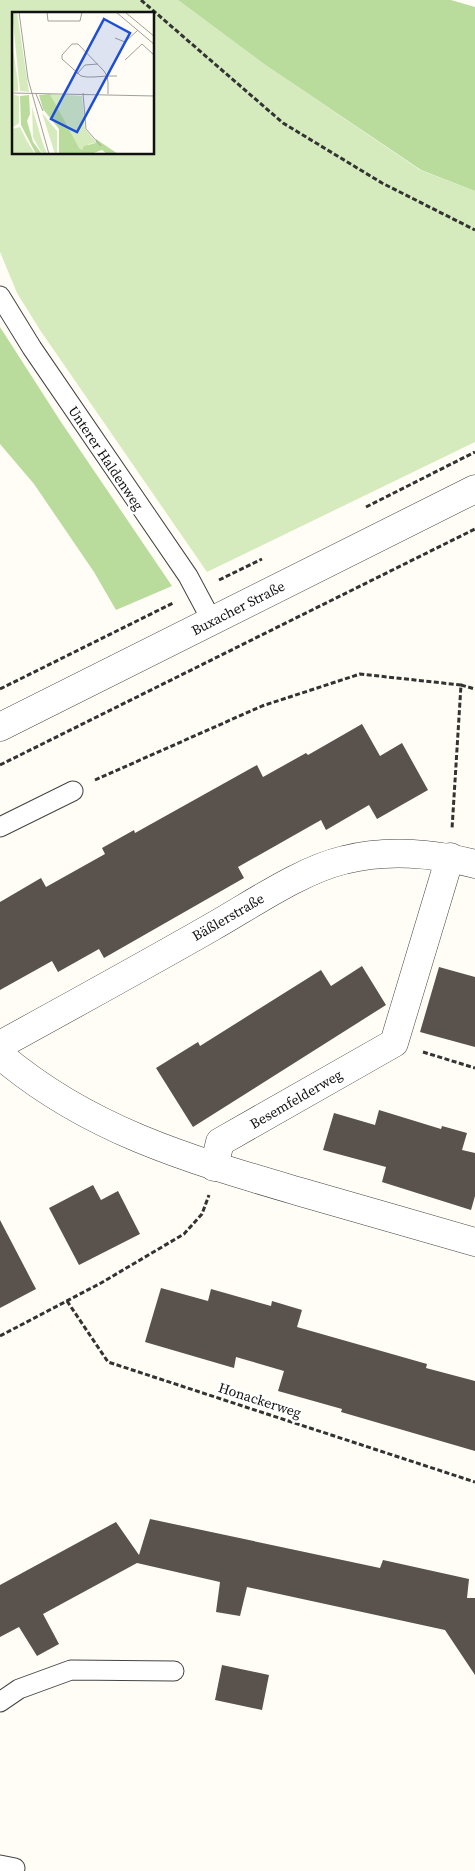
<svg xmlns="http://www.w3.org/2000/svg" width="475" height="1871" font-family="'Source Serif 4',serif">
<rect width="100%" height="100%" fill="#fffdf5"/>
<path fill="#d5ebbd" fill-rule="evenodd" d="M0,0h178l86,64 156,106 55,21v251l-268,130 -167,-242 -23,-37 -17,-41zM14,14h140v140h-140z"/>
<g fill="#b9dc9c">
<path d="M178,0h273l24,7v184l-54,-21 -157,-106z"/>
<path d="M0,327l61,95 111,164 -56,24 -22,-38 -60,-88 -34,-40z"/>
</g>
<g fill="#5a524d">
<path d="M362,724l18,32 22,-13 26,47 -51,29 -8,-14 -43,25 -5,-10 -83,47 6,11 -140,80 -5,-9 -41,23 -6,-11 -52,29v-88l41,-24 5,9 59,-33 -3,-6 32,-18 1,3 122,-68 6,12 43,-24 2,2z"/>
<path d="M362,966l24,39 -193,122 -37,-59 42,-26 2,4 121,-76 10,16z"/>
<path d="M439,967l36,10v70l-55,-15z"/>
<path d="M379,1110l62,19 1,-3 25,7 -5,17 13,3v43l-4,14 -89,-28 4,-15 -63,-17 11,-37 41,12z"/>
<path d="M93,1185l8,15 17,-9 22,43 -61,31 -30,-57z"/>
<path d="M0,1220l36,69 -36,19z"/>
<path d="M161,1288l47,13 3,-12 60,17 1,-5 30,9 -5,17 130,37 -1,4 49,13v70l-134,-39 1,-3 -64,-18 6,-20 -48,-14 -2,11 -89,-26z"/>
<path d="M150,1519l230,49 3,-8 86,19 -2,19h8v77l-30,-45 -198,-43 -7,29 -24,-4 4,-30 -83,-19 -94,51 16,30 -22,12 -18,-29 -19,10v-52l116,-63 23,33z"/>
<path d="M222,1665l47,10 -7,35 -47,-10z"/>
</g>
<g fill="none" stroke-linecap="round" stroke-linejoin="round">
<g stroke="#444" stroke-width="21">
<g id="lane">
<path d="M0,296l32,52 156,228 24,45"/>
<path d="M0,827l73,-36"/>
<path d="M0,1702l19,-13 52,-19 103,1"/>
<path d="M0,1865l15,3"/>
</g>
</g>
<g stroke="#444" stroke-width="29">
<g id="street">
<path d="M0,727l475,-238"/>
<path d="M0,1045c71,-39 142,-78 212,-118 39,-22 89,-57 132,-67 42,-11 90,-7 131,4"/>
<path d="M0,1055c88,75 188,104 297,136 59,17 119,34 178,51"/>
<path d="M214,1167l6,-25 174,-99 56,-186"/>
</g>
</g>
<g stroke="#333" stroke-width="3" stroke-dasharray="5 2.5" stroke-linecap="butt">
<path d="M141,0l142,123 99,60 93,47"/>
<path d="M366,507l109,-55"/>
<path d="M219,580l43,-21"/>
<path d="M461,685l14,4"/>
<path d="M0,689l173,-86"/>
<path d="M0,765l475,-236"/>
<path d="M95,780l167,-74 98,-32 101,11 -9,144"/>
<path d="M423,1052l52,16"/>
<path d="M67,1301l41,61 367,120"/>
<path d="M0,1336l101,-53 83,-49 18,-20 7,-19"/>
</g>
<use href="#lane" stroke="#fff" stroke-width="19"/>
<use href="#street" stroke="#fff" stroke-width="28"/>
</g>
<g text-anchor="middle" stroke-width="5" stroke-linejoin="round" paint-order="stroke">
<g font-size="14" fill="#111" stroke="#fff">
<text transform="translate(106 458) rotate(56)" y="5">Unterer Haldenweg</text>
<text transform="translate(238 608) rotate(-27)" y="5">Buxacher Straße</text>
<text transform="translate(228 917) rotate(-30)" y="5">Bäßlerstraße</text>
<text transform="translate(296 1099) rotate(-30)" y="5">Besemfelderweg</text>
<text transform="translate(260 1400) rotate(18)" y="5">Honackerweg</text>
</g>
</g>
<g transform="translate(12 12)">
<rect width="142" height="142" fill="#fffdf5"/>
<path d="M0,0h5l12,80 -9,-1zM0,30l6,41v8l-6,1zM0,82l7,2v27l-7,5zM38,82l32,2 3,33 12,14 -8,1 -6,6 -5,-2zM20,95l10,34 5,13 -6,-2 -8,-15zM30,101l15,18v23h-2zM8,115l7,14 8,13h-23v-25z" fill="#d5ebbd"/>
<path d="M38,82l29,54 3,2 2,-4 12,-3v-4l22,15h-11l-5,-4 -11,4h-32v-25l-16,-20 -4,-14zM17,83l1,19 -3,7 6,21 9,12h-6l-15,-29 -1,-29z" fill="#b9dc9c"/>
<path fill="none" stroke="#a09f9a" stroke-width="1" d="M7,0l9,67 21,75M35,0l1,9h32l2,-9M104,0l39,33M113,0l30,25M103,26l10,4 13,-12M113,48l17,-16 13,12M65,62l8,-9 13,-1M0,81l143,3M71,81l3,36 15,17M24,82l7,17M96,82v-12l-1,-6 -3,-5 -26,-27h-6l-10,11v4l19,17 6,1h7l13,-1h10"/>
<path fill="#1d4ed8" fill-opacity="0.15" stroke="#1d4ed8" stroke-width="2.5" d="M92,7l26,14 -53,99 -26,-13z"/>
<rect width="142" height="142" fill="none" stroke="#111" stroke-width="2.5"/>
</g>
</svg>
